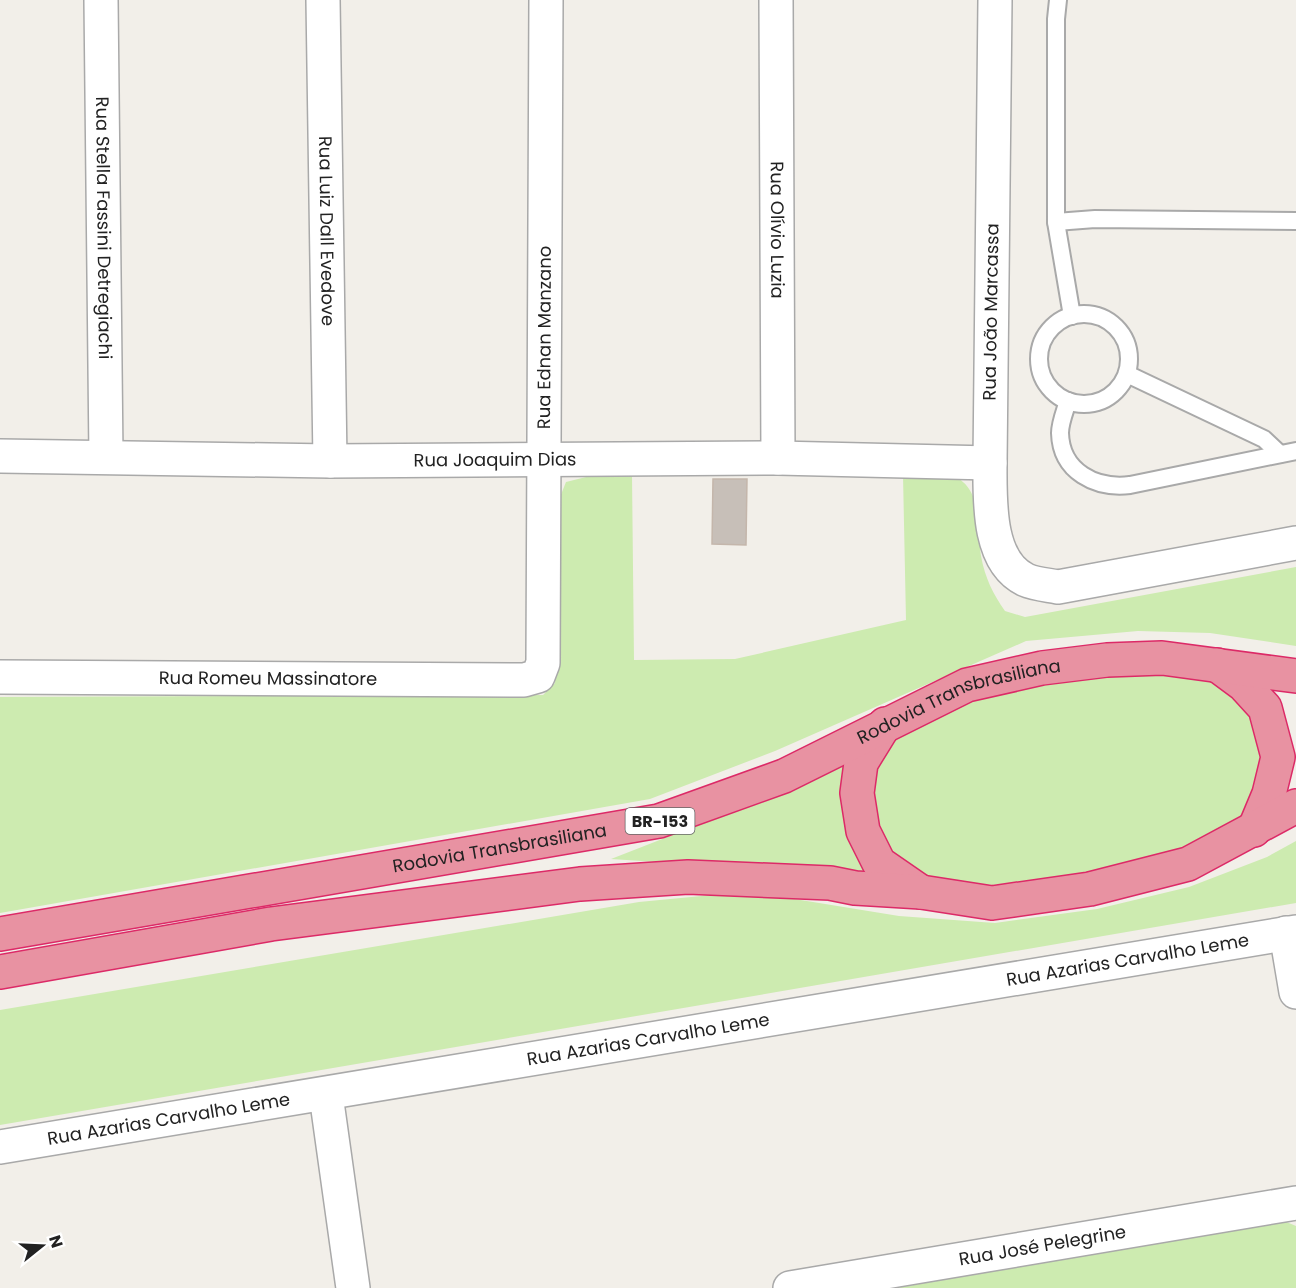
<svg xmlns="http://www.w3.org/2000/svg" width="1296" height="1288" font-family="Poppins,sans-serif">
<rect width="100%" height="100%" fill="#f2efe9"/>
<g fill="#cdebb0">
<path d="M632,475l2,185 101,-1 171,-39 -3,-145c14,0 34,-4 47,0 34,10 27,55 31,81 4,22 12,38 24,55l20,6 271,-50v79l-86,-13 -72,-2 -112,10 -251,110 -125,48 -650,114v-216l543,-2 12,-12 3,-181 8,-20 24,-6z"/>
<path d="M1117,670l88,6 42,31 16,39 -1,36 -23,38 -68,33 -95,22 -83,10 -76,-7 -27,-16 -22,-45v-48l17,-29 56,-31 62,-22z"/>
<path d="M851,755l23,121 -263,-17 179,-70z"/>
<path d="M1296,841v62l-1296,222v-115l639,-108 73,-7 64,1 123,20 96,7 102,-14 92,-22 78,-30z"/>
<path d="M1284,1221l12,5v62h-400z"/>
</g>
<path fill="#c7bfb8" stroke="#c4b6ab" stroke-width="1.5" d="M713,479h34l-1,66 -34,-1z"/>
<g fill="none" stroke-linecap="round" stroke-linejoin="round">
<g stroke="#a9a9a9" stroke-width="20">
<g id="lane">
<path d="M1058,0l-2,19v203l16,94"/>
<path d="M1056,222l39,-3 201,2"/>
<circle cx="1084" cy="359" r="45"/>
<path d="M1127,374l137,65 16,15"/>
<path d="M1068,401c-3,10 -8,22 -8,32 1,39 36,56 70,52l166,-34"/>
</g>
</g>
<g stroke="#a9a9a9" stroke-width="36">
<g id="street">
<path id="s1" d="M101,0l5,457"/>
<path id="s2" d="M323,0l7,461"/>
<path id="s3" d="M776,0l2,458"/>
<path d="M995,0l-5,463c0,36 -3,99 36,117 9,4 22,5 32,7l238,-44"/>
<path id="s4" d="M0,456l330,5 448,-3 212,5"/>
<path id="s5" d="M0,677l524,3 14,-4 5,-13 3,-663"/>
<path d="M1286,933l10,59"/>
<path d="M326,1095l27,193"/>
<path id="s6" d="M0,1147l1296,-215"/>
<path id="s7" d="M790,1288l506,-85"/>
</g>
</g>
<g stroke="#dc2a67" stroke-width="36">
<g id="highway">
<path d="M1217,665l27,20 21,23 13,49 -9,37 -15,36"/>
<path d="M885,724l-24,39 -4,30 6,38 16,32 42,29"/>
<path id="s8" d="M0,934l659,-113 125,-45 183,-91 75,-17 65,-8 55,-2 134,18"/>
<path d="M0,972l271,-48 309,-40 108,-7 142,6 25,5 66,4 71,11 98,-14 98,-25 108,-58"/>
</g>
</g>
<use href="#lane" stroke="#fff" stroke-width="16"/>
<use href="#street" stroke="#fff" stroke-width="33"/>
<use href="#highway" stroke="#e892a2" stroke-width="33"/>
</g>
<g text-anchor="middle" stroke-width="6" stroke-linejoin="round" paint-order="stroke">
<rect fill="#fff" stroke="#646464" stroke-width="1.5" x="625.5" y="808" width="69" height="26" rx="4.5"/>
<g font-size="16" font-weight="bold" fill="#222">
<text x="660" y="827">BR-153</text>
</g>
<g font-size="18" fill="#222" stroke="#fff">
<text dy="6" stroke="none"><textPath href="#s1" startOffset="228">Rua Stella Fassini Detregiachi</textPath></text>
<text dy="6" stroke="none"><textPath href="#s3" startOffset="230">Rua Olívio Luzia</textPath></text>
<text dy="6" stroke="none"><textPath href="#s2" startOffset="231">Rua Luiz Dall Evedove</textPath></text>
<text transform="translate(991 312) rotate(-89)" y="6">Rua João Marcassa</text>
<text dy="6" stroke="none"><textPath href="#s5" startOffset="878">Rua Ednan Manzano</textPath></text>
<text dy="6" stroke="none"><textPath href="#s4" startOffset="495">Rua Joaquim Dias</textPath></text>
<text dy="6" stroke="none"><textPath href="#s5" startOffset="268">Rua Romeu Massinatore</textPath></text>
<text dy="6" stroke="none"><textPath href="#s8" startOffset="993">Rodovia Transbrasiliana</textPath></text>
<text dy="6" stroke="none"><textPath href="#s8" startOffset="507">Rodovia Transbrasiliana</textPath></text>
<text dy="6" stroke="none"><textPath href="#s6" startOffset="1143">Rua Azarias Carvalho Leme</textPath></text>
<text dy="6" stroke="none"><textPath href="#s6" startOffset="657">Rua Azarias Carvalho Leme</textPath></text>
<text dy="6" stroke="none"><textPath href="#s6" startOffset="171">Rua Azarias Carvalho Leme</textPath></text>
<text dy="6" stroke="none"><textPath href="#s7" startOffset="256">Rua José Pelegrine</textPath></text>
</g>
</g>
<g transform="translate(42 1246) rotate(72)" stroke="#ffffff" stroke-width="4.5" paint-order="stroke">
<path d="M0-4.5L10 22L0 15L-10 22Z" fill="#222222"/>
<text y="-9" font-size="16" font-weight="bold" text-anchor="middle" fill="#222222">N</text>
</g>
</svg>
